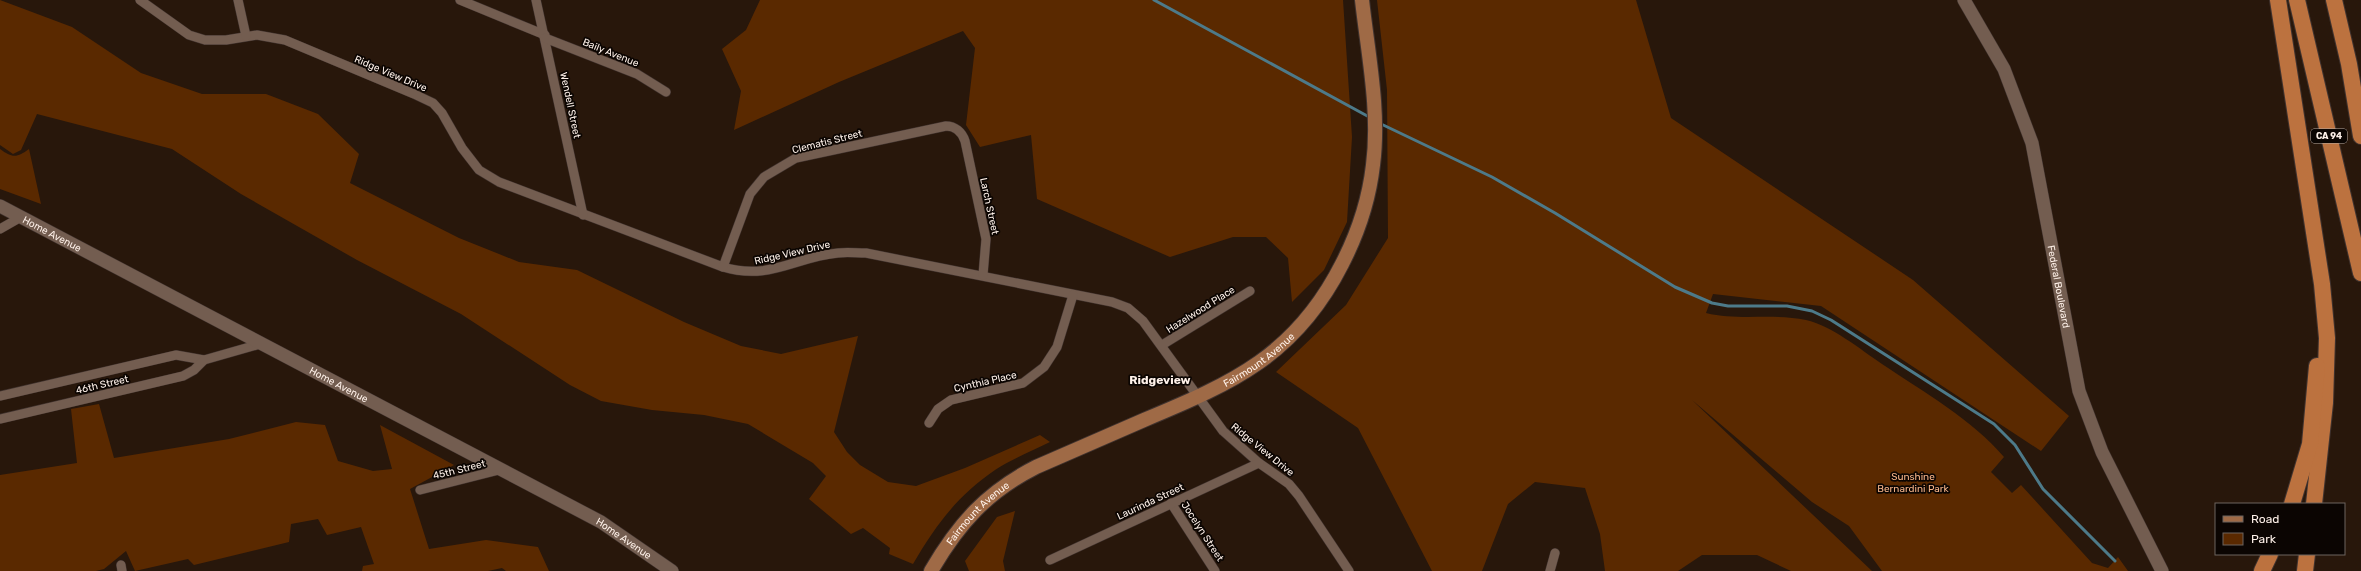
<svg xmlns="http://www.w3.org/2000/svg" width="2361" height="571" font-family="Rubik,sans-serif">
<rect width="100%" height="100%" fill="#28170b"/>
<g fill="#5a2900">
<path d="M0,0l72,27 69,46 61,21h64l52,20 41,40 -9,29 109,55 60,24 58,8 107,52 57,24 40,8 77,-18 -24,96 13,20 13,13 28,17 28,4 49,-18 75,-33 10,7c-18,9 -38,17 -55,28 -38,26 -59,55 -82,94l-24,-10 1,-6 -27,-20 -12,6 -42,-35 17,-23 -13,-13 -65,-39 -44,-9 -52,-5 -51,-9 -31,-16 -109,-71 -104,-54 -116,-66 -69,-45 -135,-35 -16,36 -8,4 -13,-9z"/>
<path d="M760,0h583l9,137 -5,85 -23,48 -32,32 -4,-44 -22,-21h-33l-63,20 -133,-58 -6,-64 -51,12 -14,-22 9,-77 -12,-17 -124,51 -105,48 7,-39 -19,-42 24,-19z"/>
<path d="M1377,0h259l35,118 242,162 156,136 -28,35 -220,-145 -108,-12 -7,19c32,8 67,0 100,7 26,6 54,29 76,44 40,27 91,56 122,93l-13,15 21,21 9,-8 71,78 16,5 10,-11 10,14h-246l-33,-45 -37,-24 -120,-102 180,171h-81l-34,-16h-55l-24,16h-73l-5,-37 -15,-46 -50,-6 -27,22 -26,67h-50l-74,-143 -82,-56 70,-67 42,-67 -1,-148z"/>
<path d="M0,149c12,9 17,9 29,0l12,55 -41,-15z"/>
<path d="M99,404l15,54 115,-19 67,-17 29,3 13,36 35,10 19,-2 -12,-44 74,40 -44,24 19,60 57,-9 52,7 11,24h-43l-4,-3 -14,3h-126l1,-5 11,-2 -13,-37 -34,8 -9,-16 -27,5 -2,18 -95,23 -6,-6 -53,12 -9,-20 -22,18 -8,2h-96v-96l77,-12 -6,-54z"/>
<path d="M1015,511l-12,50 2,10h-36l-4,-10 32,-44z"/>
</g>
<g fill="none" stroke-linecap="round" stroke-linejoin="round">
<g stroke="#4d7a89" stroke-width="3">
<path d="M1154,0l217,118"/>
<path d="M1379,123l113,54 63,36 120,74 37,16 16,3h59l25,5 19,9 163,104 21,21 28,44 72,72"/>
</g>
<g stroke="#40332f" stroke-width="10">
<g id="street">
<path d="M140,0l49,35 16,5h21l31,-5 28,5 129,54 19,9 9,10 20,35 17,22 20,12 224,85c47,14 71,-10 115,-14 9,-1 18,0 28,0l246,49 16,6 15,13 80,110 36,32 30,21 10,12 50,75"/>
<path d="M238,0l8,36"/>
<path d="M460,0l85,35"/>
<path d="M536,0l47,215"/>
<path d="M545,38l92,36 29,18"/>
<path d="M0,229l21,-12"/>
<path d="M723,267l27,-73 14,-17 32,-19 150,-32c9,0 16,6 19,15l21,98 -3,36"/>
<path d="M1162,345l88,-54"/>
<path d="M0,396l176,-41 28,5"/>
<path d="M0,419l183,-43 11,-6 10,-10 56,-16"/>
<path d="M929,423l9,-14 13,-9 72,-17 21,-16 13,-20 16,-52"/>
<path d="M420,490l83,-21"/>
<path d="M1171,503l44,68"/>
<path d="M1050,560l209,-97"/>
<path d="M121,565l1,6"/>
<path d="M1550,571l5,-18"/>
</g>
</g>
<g stroke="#40332f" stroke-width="14">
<g id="secondary">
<path id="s1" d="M1964,0l40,69 28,74 47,248 23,61 60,119"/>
<path id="s2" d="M0,206l601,316 71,49"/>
</g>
</g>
<g stroke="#40332f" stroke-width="16">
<g id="primary">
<path id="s3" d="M931,571c28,-48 56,-79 105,-104 36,-16 72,-31 108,-47 89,-37 152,-65 198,-156 16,-31 27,-64 31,-99 7,-54 -5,-111 -11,-165"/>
</g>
</g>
<g stroke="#40332f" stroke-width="18">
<g id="highway">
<path d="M2278,0l44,284 5,54 -2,65 -11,101"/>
<path d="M2297,0l64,273"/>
<path d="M2334,0l15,64 12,72"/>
<path d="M2292,504l18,-60 7,-78"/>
<path d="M2262,571l8,-17"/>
<path d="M2305,571l2,-17"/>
</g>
</g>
<use href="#street" stroke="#735d50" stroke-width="9"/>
<use href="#secondary" stroke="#735d50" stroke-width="13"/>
<use href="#primary" stroke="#9f6a46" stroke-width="14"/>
<use href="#highway" stroke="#bc723f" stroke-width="16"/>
</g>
<g text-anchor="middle" stroke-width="3.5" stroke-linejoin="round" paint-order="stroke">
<rect fill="#0b0502" stroke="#b6aba4" stroke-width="1" x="2311" y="129" width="36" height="14" rx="3"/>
<g font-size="9" font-weight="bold" fill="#fff2ea">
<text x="2329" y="139">CA 94</text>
</g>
<g font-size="10" fill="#fff2ea" stroke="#0b0502">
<text transform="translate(611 52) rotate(22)" y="4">Baily Avenue</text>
<text transform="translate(391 73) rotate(23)" y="4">Ridge View Drive</text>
<text transform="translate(571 105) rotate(78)" y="4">Wendell Street</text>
<text transform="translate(827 141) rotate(-14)" y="4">Clematis Street</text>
<text transform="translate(990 206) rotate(78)" y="4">Larch Street</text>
<text dy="4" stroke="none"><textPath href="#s2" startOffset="59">Home Avenue</textPath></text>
<text transform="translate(792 252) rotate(-13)" y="4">Ridge View Drive</text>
<text dy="4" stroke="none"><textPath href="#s1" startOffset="305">Federal Boulevard</textPath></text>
<text transform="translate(1200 309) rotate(-32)" y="4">Hazelwood Place</text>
<text dy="4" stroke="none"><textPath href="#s3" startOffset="398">Fairmount Avenue</textPath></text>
<text transform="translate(985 381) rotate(-13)" y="4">Cynthia Place</text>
<text dy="4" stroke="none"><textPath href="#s2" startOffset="383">Home Avenue</textPath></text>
<text transform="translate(102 384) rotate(-13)" y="4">46th Street</text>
<text transform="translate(1263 449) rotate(39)" y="4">Ridge View Drive</text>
<text transform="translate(459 469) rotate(-14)" y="4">45th Street</text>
<text transform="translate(1150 501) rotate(-25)" y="4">Laurinda Street</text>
<text dy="4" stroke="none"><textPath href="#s3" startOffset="75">Fairmount Avenue</textPath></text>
<text transform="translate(1203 531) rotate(57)" y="4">Jocelyn Street</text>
<text dy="4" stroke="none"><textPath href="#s2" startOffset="707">Home Avenue</textPath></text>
</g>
<g font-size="10" fill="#f7b489" stroke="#0b0502">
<text x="1913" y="480">Sunshine<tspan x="1913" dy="12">Bernardini Park</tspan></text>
</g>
<g font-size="12" font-weight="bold" fill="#fff2ea" stroke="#0b0502">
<text x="1160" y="384">Ridgeview</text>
</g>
</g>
<rect x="2215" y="503" width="130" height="52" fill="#0b0502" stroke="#6d645f"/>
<rect x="2223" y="516" width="20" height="6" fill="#9f6a46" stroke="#6d645f"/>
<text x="2251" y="523" font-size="12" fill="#fff2ea">Road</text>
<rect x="2223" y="533" width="20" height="12" fill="#5a2900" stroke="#6d645f"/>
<text x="2251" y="543" font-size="12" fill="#fff2ea">Park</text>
</svg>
